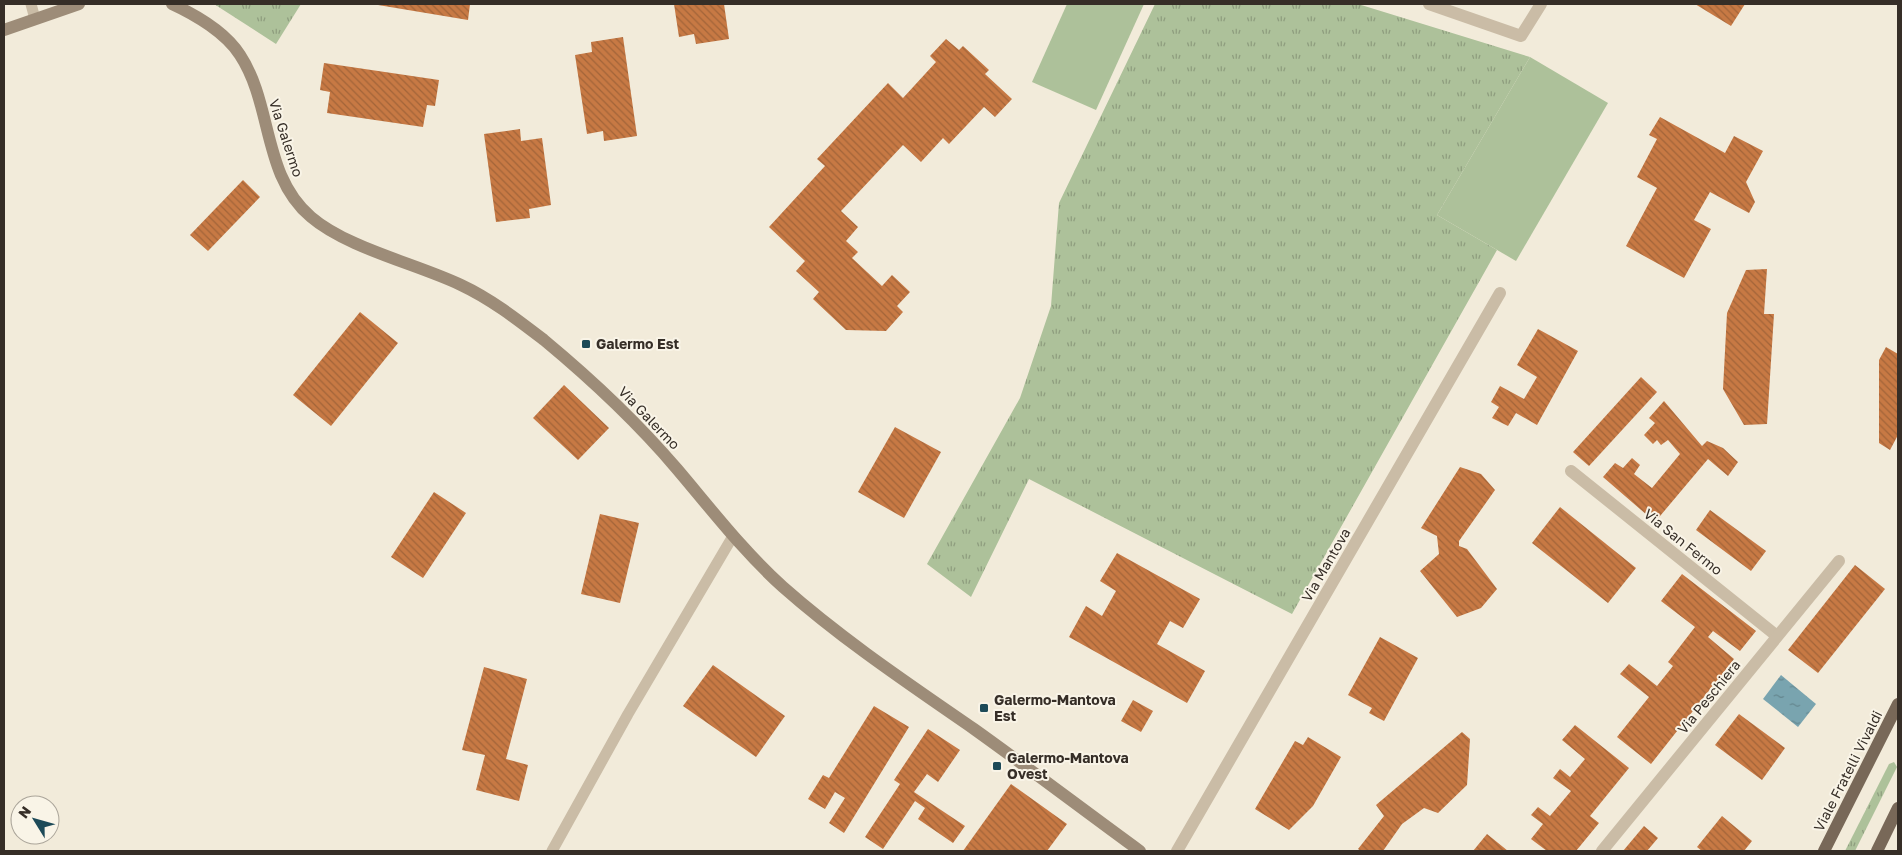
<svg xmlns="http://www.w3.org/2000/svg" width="1902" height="855" font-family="'Golos Text',sans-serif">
<defs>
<pattern id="grass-tufts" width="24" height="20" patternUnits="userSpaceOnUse" patternTransform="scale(1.25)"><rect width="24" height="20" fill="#adc19a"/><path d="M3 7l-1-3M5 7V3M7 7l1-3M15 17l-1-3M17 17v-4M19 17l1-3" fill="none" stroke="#8e9d7e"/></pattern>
<pattern id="water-ripples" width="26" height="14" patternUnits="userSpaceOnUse" patternTransform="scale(1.25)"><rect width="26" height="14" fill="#79a4af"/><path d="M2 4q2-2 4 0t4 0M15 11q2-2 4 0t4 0" fill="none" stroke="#64868e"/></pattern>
<pattern id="building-back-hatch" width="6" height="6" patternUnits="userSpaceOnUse" patternTransform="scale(1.25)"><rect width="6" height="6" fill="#c77944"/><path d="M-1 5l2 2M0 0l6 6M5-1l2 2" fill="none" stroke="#a26439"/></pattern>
</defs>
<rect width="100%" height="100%" fill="#f2ebda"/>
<g fill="url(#grass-tufts)">
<path d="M214,4h87l-25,40z"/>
<path d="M1155,4h203l172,53 -93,158 60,35 -205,364 -263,-135 -58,118 -44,-33 93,-166 31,-92 8,-103z"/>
<path d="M1894,762l3,5 -42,84h-10l44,-87z"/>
</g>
<g fill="#adc19a">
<path d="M1067,4h77l-48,106 -64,-28z"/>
<path d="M1530,57l78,46 -92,158 -79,-46z"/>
</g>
<path fill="url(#water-ripples)" d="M1781,675l35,29 -18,23 -35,-28z"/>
<g fill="url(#building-back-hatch)">
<path d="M372,4h98l-2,16z"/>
<path d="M674,4h50l5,35 -33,5 -2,-10 -15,3z"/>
<path d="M1695,4h50l-14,22z"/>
<path d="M623,37l14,99 -33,5 -1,-10 -16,3 -12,-79 17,-3 -1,-10z"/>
<path d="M946,39l13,11 4,-4 26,24 -4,4 27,25 -17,18 -11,-10 -35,37 -6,-6 -22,24 -18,-17 -62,66 17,16 -12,14 12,11 -6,6 30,28 10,-11 18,17 -13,14 6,6 -17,19 -40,-1 -33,-31 6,-7 -23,-21 9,-10 -36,-34 56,-61 -8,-7 71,-76 15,15 33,-36 -6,-6z"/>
<path d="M324,63l115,17 -4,26 -8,-1 -4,22 -96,-14 3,-21 -10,-2z"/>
<path d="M1660,117l65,36 9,-17 29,15 -17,31 9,20 -6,11 -39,-21 -16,28 17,9 -27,49 -58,-32 31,-58 -20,-11 20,-38 -8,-4z"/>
<path d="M520,129l1,12 21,-3 9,67 -22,4 1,9 -34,4 -12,-88z"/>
<path d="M243,180l17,17 -52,54 -18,-16z"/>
<path d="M1767,269l-3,45h10l-7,110 -23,1 -21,-36 4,-76 19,-43z"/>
<path d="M360,312l38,31 -67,83 -38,-31z"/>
<path d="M1538,329l40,22 -41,74 -21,-12 -8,13 -16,-8 7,-11 -8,-5 9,-16 24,13 13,-22 -20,-12z"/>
<path d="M1886,347l12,7v81l-8,15 -11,-7v-83z"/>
<path d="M1641,377l16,15 -68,74 -16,-14z"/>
<path d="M564,385l45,43 -31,32 -45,-42z"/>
<path d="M1664,401l38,45 5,-5 16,7 15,14 -10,14 -20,-17 -53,63 -52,-45 12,-14 8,5 9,-10 8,7 -6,9 18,14 28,-34 -12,-14 -7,5 -4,-5 -4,4 -9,-9 11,-12 -6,-5z"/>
<path d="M895,427l46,25 -37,66 -46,-26z"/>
<path d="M1460,467l21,7 14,16 -36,51v5l8,3 30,40 -16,19 -24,9 -37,-46 19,-17 -2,-18 -16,-8z"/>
<path d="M434,492l32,21 -43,65 -32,-21z"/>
<path d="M1560,507l76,61 -28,35 -76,-60z"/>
<path d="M1710,510l56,41 -15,20 -55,-41z"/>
<path d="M600,514l39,9 -19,80 -39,-9z"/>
<path d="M1117,553l83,46 -17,29 -13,-7 -13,23 48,27 -18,32 -118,-66 17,-31 16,10 14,-25 -16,-10z"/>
<path d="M1855,565l30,24 -67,84 -30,-23z"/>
<path d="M1682,574l74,57 -16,20 -27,-20 -5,6 26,22 -83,105 -34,-27 32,-40 -29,-23 9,-10 28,22 16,-20 -5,-4 27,-35 -34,-26z"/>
<path d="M1380,637l38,21 -34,63 -15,-8 3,-5 -24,-13z"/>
<path d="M713,665l72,51 -29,41 -73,-51z"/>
<path d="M484,667l43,12 -21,80 22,6 -9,36 -43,-11 9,-35 -23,-5z"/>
<path d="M1133,700l20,11 -12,21 -20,-11z"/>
<path d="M874,706l35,21 -65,106 -15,-10 16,-25 -10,-6 -10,17 -17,-10 15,-24 6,3z"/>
<path d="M1739,714l46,34 -23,32 -47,-35z"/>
<path d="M1575,725l54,43 -39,48 9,7 -23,28h-29l-16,-12 12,-15 -12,-9 7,-8 12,9 21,-25 -18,-13 7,-9 10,8 15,-18 -23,-19z"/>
<path d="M928,729l32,21 -22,32 -11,-8 -13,18 51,34 -12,17 -35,-24 7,-11 -10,-7 -32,48 -18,-12 35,-53 -6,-4z"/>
<path d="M1462,732l8,7 -3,46 -29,28 -14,-5 -22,16 -19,27h-22l-3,-2 26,-33 -8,-11z"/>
<path d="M1308,737l33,20 -28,49 -24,24 -34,-21 40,-68 8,4z"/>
<path d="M1011,784l56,40 -20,27h-84z"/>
<path d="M1722,816l30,25 -8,10h-42l-5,-4z"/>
<path d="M1644,826l14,12 -11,13h-24z"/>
<path d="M1487,834l21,17h-35z"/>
</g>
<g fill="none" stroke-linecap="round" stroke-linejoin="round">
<g stroke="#cabca6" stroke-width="11">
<path d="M31,4l4,15"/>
<path d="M552,851l76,-137 105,-178"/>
</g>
<g stroke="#cabca6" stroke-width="12">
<path d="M1429,4l92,32 20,-32"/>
<path d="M1571,471l206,165"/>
<path d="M1177,851l323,-558"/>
<path d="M1602,851l237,-290"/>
</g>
<g stroke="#9d8c78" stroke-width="12">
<path d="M172,4c24,11 54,29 68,51 33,50 22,121 71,162 36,31 106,47 150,68 30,14 57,35 83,55 47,39 93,82 133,129 34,40 66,82 106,118 60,53 126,97 191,142 56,40 111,82 166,122"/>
<path d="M4,30l75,-26"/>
</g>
<g stroke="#786858" stroke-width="12">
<path d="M1824,851l74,-147"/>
<path d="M1877,851l21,-43"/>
</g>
</g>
<g fill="#1d4a58" stroke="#f9f4e7" stroke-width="2">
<rect x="581" y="339" width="10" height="10" rx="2.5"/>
<rect x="979" y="703" width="10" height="10" rx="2.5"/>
<rect x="992" y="761" width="10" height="10" rx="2.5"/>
</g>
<g text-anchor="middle" stroke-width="4" stroke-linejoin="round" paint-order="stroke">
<g font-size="14" fill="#362e27" stroke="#f9f4e7">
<text transform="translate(286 138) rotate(72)" y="5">Via Galermo</text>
<text transform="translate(649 418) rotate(46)" y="5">Via Galermo</text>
<text transform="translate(1683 542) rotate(39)" y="5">Via San Fermo</text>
<text transform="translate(1326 565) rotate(-60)" y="5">Via Mantova</text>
<text transform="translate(1709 697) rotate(-51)" y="5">Via Peschiera</text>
<text transform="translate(1848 771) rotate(-63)" y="5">Viale Fratelli Vivaldi</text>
</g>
<g font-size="14" font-weight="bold" fill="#362e27" stroke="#f9f4e7" text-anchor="start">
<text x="596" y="349">Galermo Est</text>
<text x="994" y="705">Galermo-Mantova<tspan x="994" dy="16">Est</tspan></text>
<text x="1007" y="763">Galermo-Mantova<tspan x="1007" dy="16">Ovest</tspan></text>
</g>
</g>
<rect width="1902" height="855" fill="none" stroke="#362e27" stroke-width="10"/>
<g transform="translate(35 820) rotate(307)"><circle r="24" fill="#f9f4e7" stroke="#aba59a"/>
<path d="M0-4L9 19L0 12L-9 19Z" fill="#1d4a58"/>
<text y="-8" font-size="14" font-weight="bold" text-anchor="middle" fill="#362e27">N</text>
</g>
</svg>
